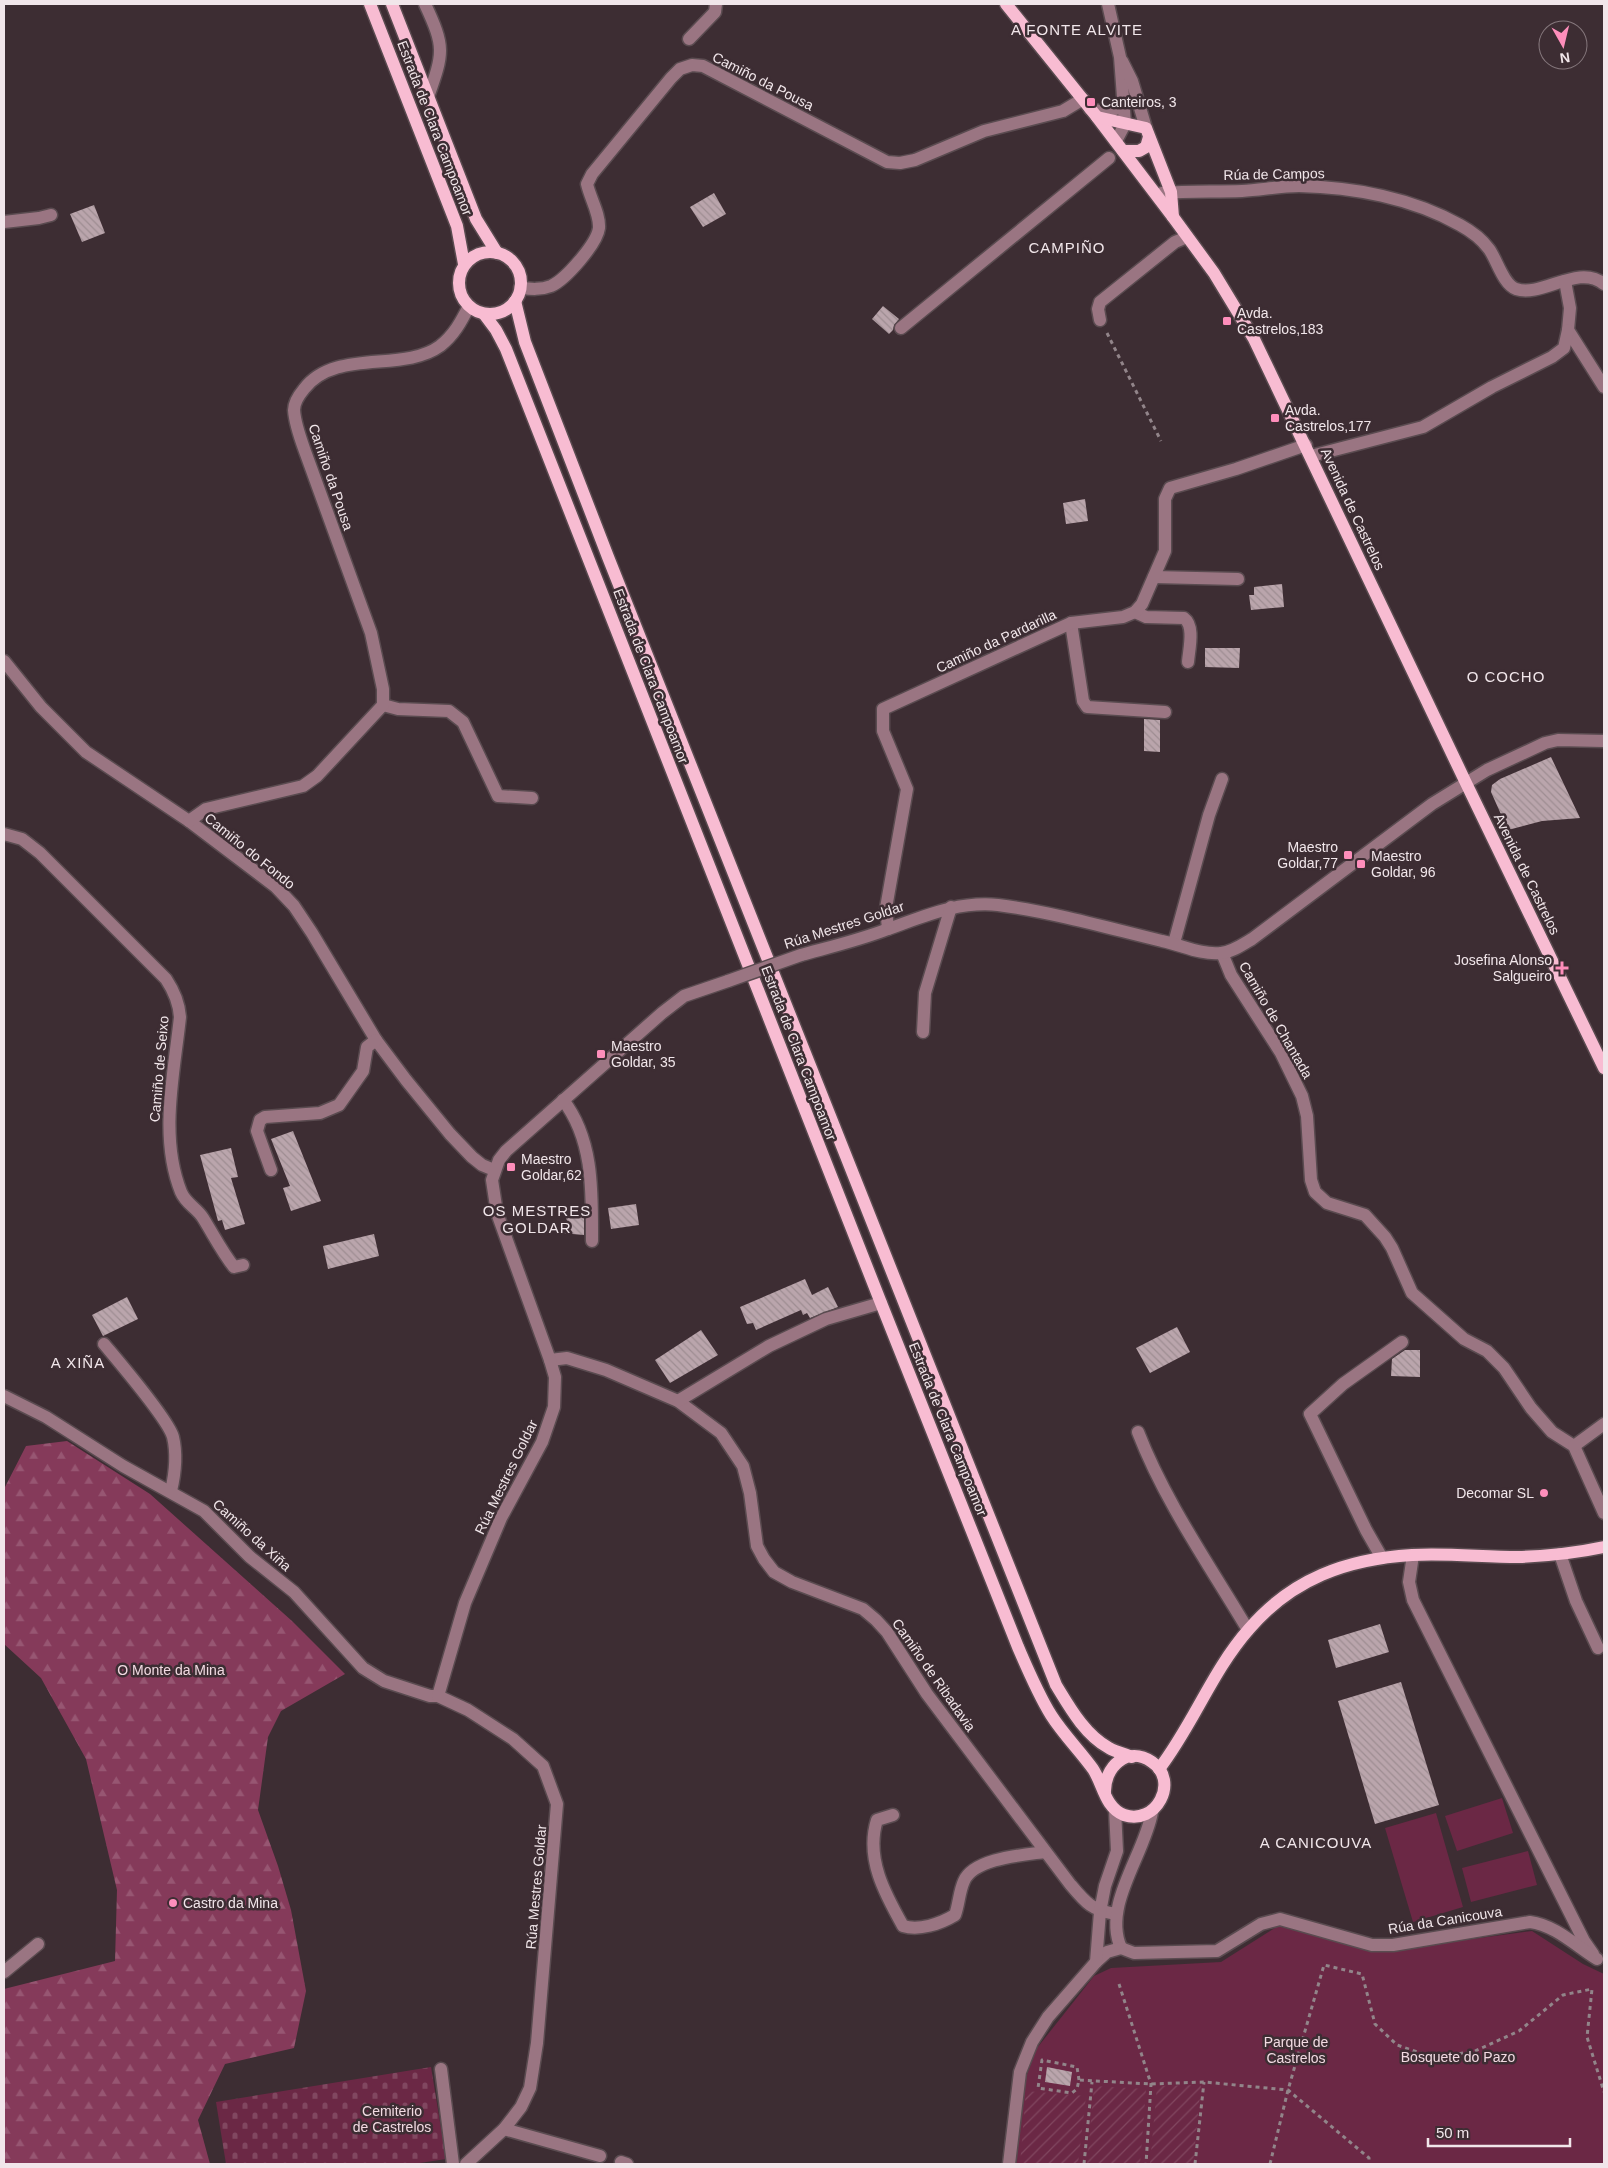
<svg xmlns="http://www.w3.org/2000/svg" width="1608" height="2168" font-family="Helvetica,sans-serif">
<defs>
<pattern id="forest-firs" width="22" height="20" patternUnits="userSpaceOnUse" patternTransform="scale(1.25)"><rect width="22" height="20" fill="#853a5a"/><path d="M5 1l3.5 6h-7zM16 11l3.5 6h-7z" fill="#975672"/></pattern>
<pattern id="cemetery-stones" width="16" height="16" patternUnits="userSpaceOnUse" patternTransform="scale(1.25)"><rect width="16" height="16" fill="#6b2845"/><path d="M2 7V4a2 2 0 0 1 4 0v3zM10 15v-3a2 2 0 0 1 4 0v3z" fill="#814760"/></pattern>
<pattern id="garden-furrows" width="10" height="10" patternUnits="userSpaceOnUse" patternTransform="scale(1.25)"><rect width="10" height="10" fill="#6b2845"/><path d="M-1 1l2-2M0 10L10 0M9 11l2-2" fill="none" stroke="#814760"/></pattern>
<pattern id="building-back-hatch" width="6" height="6" patternUnits="userSpaceOnUse" patternTransform="scale(1.25)"><rect width="6" height="6" fill="#baa5ac"/><path d="M-1 5l2 2M0 0l6 6M5-1l2 2" fill="none" stroke="#9e8d92"/></pattern>
</defs>
<rect width="100%" height="100%" fill="#3d2d33"/>
<path fill="url(#forest-firs)" d="M67,1441l83,53 142,127 53,53 -64,37 -13,26 -10,73 20,56 13,44 15,81 -12,57 -69,16 -27,56 12,44h-206v-175l111,-28 2,-71 -31,-131 -45,-81 -37,-34v-155l22,-43z"/>
<path fill="url(#cemetery-stones)" d="M431,2067l15,92 -33,5h-187l-10,-62z"/>
<g fill="#6b2845">
<path d="M1502,1798l11,35 -56,18 -12,-35z"/>
<path d="M1436,1813l27,94 -50,15 -28,-94z"/>
<path d="M1528,1851l9,34 -66,17 -9,-34z"/>
<path d="M1278,1926l98,26 156,-21 51,33 21,10v190h-588l10,-87 11,-29 57,-72 17,-8 110,-6z"/>
</g>
<g fill="url(#garden-furrows)">
<path d="M1201,2085l-8,79h-43l7,-78z"/>
<path d="M1094,2086l52,3 -6,75h-53z"/>
<path d="M1026,2091l60,5 -8,68h-58z"/>
</g>
<g fill="url(#building-back-hatch)">
<path d="M714,193l12,21 -23,13 -13,-20z"/>
<path d="M94,205l11,28 -23,9 -12,-28z"/>
<path d="M883,306l16,13 -5,6 -1,5 -4,4 -17,-15z"/>
<path d="M1085,499l3,22 -22,3 -3,-21z"/>
<path d="M1282,584l2,23 -33,3 -2,-15h5v-8z"/>
<path d="M1205,648h35l-1,20 -34,-1z"/>
<path d="M1144,719l16,1v32l-16,-1z"/>
<path d="M1551,757l29,61 -38,3 -34,9 -17,-38 1,-7 8,-6z"/>
<path d="M293,1131l28,70 -30,10 -8,-23 7,-2 -19,-47z"/>
<path d="M231,1148l7,29 -7,1 14,46 -20,6 -3,-10 -4,1 -18,-66z"/>
<path d="M636,1204l3,21 -28,4 -3,-21z"/>
<path d="M563,1211h21v24l-23,-2 7,-10z"/>
<path d="M374,1234l5,22 -51,13 -5,-23z"/>
<path d="M805,1279l7,16 16,-8 10,20 -28,11 -3,-5 -4,2 -2,-5 -45,20 -3,-7 -6,1 -7,-17z"/>
<path d="M127,1297l11,22 -35,17 -11,-21z"/>
<path d="M1177,1327l13,25 -40,21 -14,-25z"/>
<path d="M701,1330l17,25 -48,28 -15,-23z"/>
<path d="M1405,1350h15v27l-29,-1 1,-17z"/>
<path d="M1380,1624l9,28 -53,16 -8,-28z"/>
<path d="M1401,1682l38,123 -64,19 -37,-123z"/>
<path d="M1047,2067l25,5 -2,14 -25,-4z"/>
</g>
<g fill="none" stroke-linecap="round" stroke-linejoin="round">
<g stroke="#5a4b50" stroke-width="15">
<g id="minor">
<path d="M425,4c20,43 19,48 3,93"/>
<path d="M1108,4l12,53 5,67 -9,17"/>
<path d="M689,39l26,-27 1,-8"/>
<path d="M1122,61l10,20 14,47"/>
<path d="M1090,109c14,3 23,5 33,-6"/>
<path d="M1162,193c27,-2 53,-1 80,-2 19,-1 38,-5 57,-5 54,1 113,12 161,39 11,6 21,13 29,24 8,11 14,35 27,40 26,9 62,-26 88,-5"/>
<path d="M4,222l35,-4 12,-3"/>
<path d="M1565,281l5,27 -2,22 36,57"/>
<path d="M520,288c11,1 21,2 31,-2 14,-6 46,-42 48,-58 1,-14 -9,-30 -12,-44l5,-10 79,-96 9,-9 12,-4 11,1 184,96 13,1 15,-3 69,-29 79,-20 20,-12"/>
<path d="M1100,320l-2,-11 2,-7 75,-60 12,-5"/>
<path d="M901,328l208,-170"/>
<path d="M1311,456l112,-29 69,-40 60,-30 12,-9 4,-18"/>
<path d="M1154,577l84,2"/>
<path d="M1135,612l11,5 38,1c11,8 5,31 4,44"/>
<path d="M1071,623l12,78 4,6 78,5"/>
<path d="M4,661l37,46 45,45 103,69 87,66 18,19 18,27 64,107 30,40 44,54 22,23 10,8 12,5"/>
<path d="M383,705l15,4 51,2 14,11 35,74 34,2"/>
<path d="M189,821l17,-12 97,-23 14,-10 66,-71v-16l-12,-56 -65,-179c-5,-14 -11,-29 -12,-44 0,-7 5,-15 10,-21 31,-41 99,-16 136,-43 14,-11 21,-24 29,-40"/>
<path d="M4,834l18,5 18,14 126,126c8,12 13,23 14,38 -6,57 -21,120 1,175 5,12 16,16 22,26 10,16 19,34 31,49l9,-2"/>
<path d="M888,929l-2,-21 21,-119 -24,-58v-22l188,-86 52,-6 12,-5 7,-8 23,-53v-52l5,-11 66,-19 70,-24"/>
<path d="M1174,943l35,-128 13,-36"/>
<path d="M1222,953l9,22 50,78 21,43 5,20 4,64 4,12 12,11 38,12 20,22 7,11 20,45 52,46 23,12 17,17 27,40 21,24 22,14 30,67"/>
<path d="M801,955c29,-8 59,-15 87,-26 37,-13 70,-28 110,-24 55,7 110,23 164,36 20,4 38,14 59,12 11,-1 21,-8 31,-14l180,-135 55,-34 58,-27 13,-3 46,1"/>
<path d="M923,1032l2,-39 26,-86"/>
<path d="M563,1100c31,40 29,93 29,141"/>
<path d="M271,1170l-14,-39 3,-11 5,-3 55,-4 19,-8 24,-34 4,-24 9,-7"/>
<path d="M104,1344c15,18 64,75 69,93 4,17 2,37 -2,54"/>
<path d="M550,1360l17,-2 39,12 72,31 43,32 22,33 7,27 7,53 7,13 10,13 18,10 71,27 13,11 11,12 40,62 143,190c15,18 22,27 46,30"/>
<path d="M4,1396l42,21 77,49 81,45 46,46 44,35 69,76 21,13 46,15h8"/>
<path d="M678,1401l91,-55 57,-27 55,-16"/>
<path d="M1138,1432c27,70 72,134 110,198"/>
<path d="M1574,1446l30,-22"/>
<path d="M1560,1554l16,47 22,47"/>
<path d="M1413,1555l-4,27 4,18 171,341 9,13"/>
<path d="M1382,1558l-16,-28 -56,-116 33,-30 59,-42"/>
<path d="M893,1815l-16,5c-12,38 8,74 26,106 16,5 37,-2 52,-11 4,-11 4,-23 9,-34 10,-23 60,-26 81,-29"/>
<path d="M1121,1948l13,5 83,-2 44,-27 19,-5 92,26h21l137,-23c25,3 46,24 67,37"/>
<path d="M1121,1948c-19,-43 24,-94 31,-136"/>
<path d="M1096,1962l11,-10 14,-4"/>
<path d="M4,1972l34,-28"/>
<path d="M441,2069l12,95"/>
<path d="M504,2129l96,27"/>
<path d="M621,2162l6,2"/>
<path d="M466,2164l38,-35 17,-22 9,-19 7,-45 20,-239 -14,-38 -30,-27 -45,-29 -30,-14 27,-93 36,-85 41,-76 12,-35 1,-30 -5,-17 -53,-147 -5,-33 7,-20 7,-9 156,-138 22,-17 44,-15"/>
<path d="M1009,2164l11,-92 12,-30 16,-25 48,-55 4,-50 5,-26 12,-35 -2,-41"/>
</g>
</g>
<g stroke="#5a4b50" stroke-width="15">
<g id="major">
<path d="M370,4l87,222 7,38"/>
<path d="M392,4l84,215 21,34"/>
<path d="M1006,4l91,113 76,100 41,56 40,66 212,444 138,285"/>
<path d="M1097,117l49,11 25,64 2,25"/>
<path d="M1123,151h16l7,-4 3,-10"/>
<circle cx="490" cy="283" r="31"/>
<path d="M515,301l10,41 83,215 448,1128c14,23 29,50 53,63 7,4 16,6 23,9"/>
<path d="M484,314l12,16 10,19 375,954 137,344c10,23 20,47 33,68 12,19 29,36 42,54 10,15 12,39 31,46 32,11 56,-34 28,-53 -25,-17 -48,5 -47,31"/>
<path d="M1159,1769c34,-44 53,-98 90,-140 43,-50 97,-70 163,-74 35,-2 71,2 106,2 29,-1 58,-4 86,-10"/>
</g>
</g>
<g stroke="#92858a" stroke-width="3" stroke-dasharray="4 4" stroke-linecap="butt">
<path d="M1107,333l54,108"/>
<path d="M1119,1984l32,100 -5,80"/>
<path d="M1079,2080l-2,-13 -35,-7 -4,28 34,5 5,-4 2,-9 72,4 53,-2 84,8 81,68v6"/>
<path d="M1084,2164l8,-82"/>
<path d="M1195,2164l9,-82"/>
<path d="M1270,2164l18,-74 36,-125 38,9 13,50 22,21 38,13 40,-7 44,-20 44,-36 29,-6 -5,48 17,55"/>
</g>
<use href="#minor" stroke="#9a7582" stroke-width="12"/>
<use href="#major" stroke="#f8bcd2" stroke-width="12"/>
<g stroke="#5a4b50" stroke-width="15" stroke-linecap="butt">
<path id="minor-bridge" d="M728,981l73,-26"/>
</g>
<use href="#minor-bridge" stroke="#9a7582" stroke-width="12"/>
</g>
<g fill="#fe8ebb" stroke="#3d2d33" stroke-width="2">
<rect x="1086" y="97" width="10" height="10" rx="2.5"/>
<rect x="1222" y="316" width="10" height="10" rx="2.5"/>
<rect x="1270" y="413" width="10" height="10" rx="2.5"/>
<rect x="1343" y="850" width="10" height="10" rx="2.5"/>
<rect x="1356" y="859" width="10" height="10" rx="2.5"/>
<path d="M1559.5 960.5h5v5h5v5h-5v5h-5v-5h-5v-5h5z"/>
<rect x="596" y="1049" width="10" height="10" rx="2.5"/>
<rect x="506" y="1162" width="10" height="10" rx="2.5"/>
<circle cx="1544" cy="1493" r="5"/>
<circle cx="173" cy="1903" r="5"/>
</g>
<g text-anchor="middle" stroke-width="5" stroke-linejoin="round" paint-order="stroke">
<g font-size="14" fill="#f1e6ea" stroke="#3d2d33">
<text transform="translate(763 81) rotate(27)" y="5">Camiño da Pousa</text>
<text transform="translate(435 128) rotate(69)" y="5">Estrada de Clara Campoamor</text>
<text transform="translate(1274 174) rotate(-1)" y="5">Rúa de Campos</text>
<text transform="translate(331 477) rotate(71)" y="5">Camiño da Pousa</text>
<text transform="translate(1353 509) rotate(65)" y="5">Avenida de Castrelos</text>
<text transform="translate(996 641) rotate(-25)" y="5">Camiño da Pardarilla</text>
<text transform="translate(651 676) rotate(69)" y="5">Estrada de Clara Campoamor</text>
<text transform="translate(250 851) rotate(39)" y="5">Camiño do Fondo</text>
<text transform="translate(1527 874) rotate(64)" y="5">Avenida de Castrelos</text>
<text transform="translate(844 925) rotate(-18)" y="5">Rúa Mestres Goldar</text>
<text transform="translate(1276 1020) rotate(60)" y="5">Camiño de Chantada</text>
<text transform="translate(799 1053) rotate(69)" y="5">Estrada de Clara Campoamor</text>
<text transform="translate(159 1069) rotate(-85)" y="5">Camiño de Seixo</text>
<text transform="translate(948 1429) rotate(68)" y="5">Estrada de Clara Campoamor</text>
<text transform="translate(506 1477) rotate(-64)" y="5">Rúa Mestres Goldar</text>
<text transform="translate(252 1535) rotate(42)" y="5">Camiño da Xiña</text>
<text transform="translate(934 1675) rotate(55)" y="5">Camiño de Ribadavia</text>
<text transform="translate(536 1887) rotate(-85)" y="5">Rúa Mestres Goldar</text>
<text transform="translate(1445 1920) rotate(-9)" y="5">Rúa da Canicouva</text>
</g>
<g font-size="14" fill="#f1e6ea" stroke="#3d2d33" text-anchor="start">
<text x="1101" y="107">Canteiros, 3</text>
<text x="1237" y="318">Avda.<tspan x="1237" dy="16">Castrelos,183</tspan></text>
<text x="1285" y="415">Avda.<tspan x="1285" dy="16">Castrelos,177</tspan></text>
<text x="1338" y="852" text-anchor="end">Maestro<tspan x="1338" dy="16">Goldar,77</tspan></text>
<text x="1371" y="861">Maestro<tspan x="1371" dy="16">Goldar, 96</tspan></text>
<text x="1552" y="965" text-anchor="end">Josefina Alonso<tspan x="1552" dy="16">Salgueiro</tspan></text>
<text x="611" y="1051">Maestro<tspan x="611" dy="16">Goldar, 35</tspan></text>
<text x="521" y="1164">Maestro<tspan x="521" dy="16">Goldar,62</tspan></text>
<text x="1534" y="1498" text-anchor="end">Decomar SL</text>
<text x="183" y="1908">Castro da Mina</text>
</g>
<g font-size="14" fill="#f2dae2" stroke="#3d2d33">
<text x="171" y="1675">O Monte da Mina</text>
<text x="1296" y="2047">Parque de<tspan x="1296" dy="16">Castrelos</tspan></text>
<text x="1458" y="2062">Bosquete do Pazo</text>
<text x="392" y="2116">Cemiterio<tspan x="392" dy="16">de Castrelos</tspan></text>
</g>
<g font-size="15" letter-spacing="1" fill="#f1e6ea" stroke="#3d2d33">
<text x="1077" y="35">A FONTE ALVITE</text>
<text x="1067" y="253">CAMPIÑO</text>
<text x="1506" y="682">O COCHO</text>
<text x="537" y="1216">OS MESTRES<tspan x="537" dy="17">GOLDAR</tspan></text>
<text x="78" y="1368">A XIÑA</text>
<text x="1316" y="1848">A CANICOUVA</text>
</g>
</g>
<rect width="1608" height="2168" fill="none" stroke="#f1e6ea" stroke-width="10"/>
<g transform="translate(1563 45) rotate(172)"><circle r="24" fill="#3d2d33" stroke="#85777c"/>
<path d="M0-4L9 19L0 12L-9 19Z" fill="#fe8ebb"/>
<text y="-8" font-size="14" font-weight="bold" text-anchor="middle" fill="#f1e6ea">N</text>
</g>
<path d="M1428 2138v8h142v-8" fill="none" stroke="#f1e6ea" stroke-width="2.5"/>
<text x="1436" y="2138" font-size="15" fill="#f1e6ea" stroke="#3d2d33" stroke-width="4" paint-order="stroke">50 m</text>
</svg>
